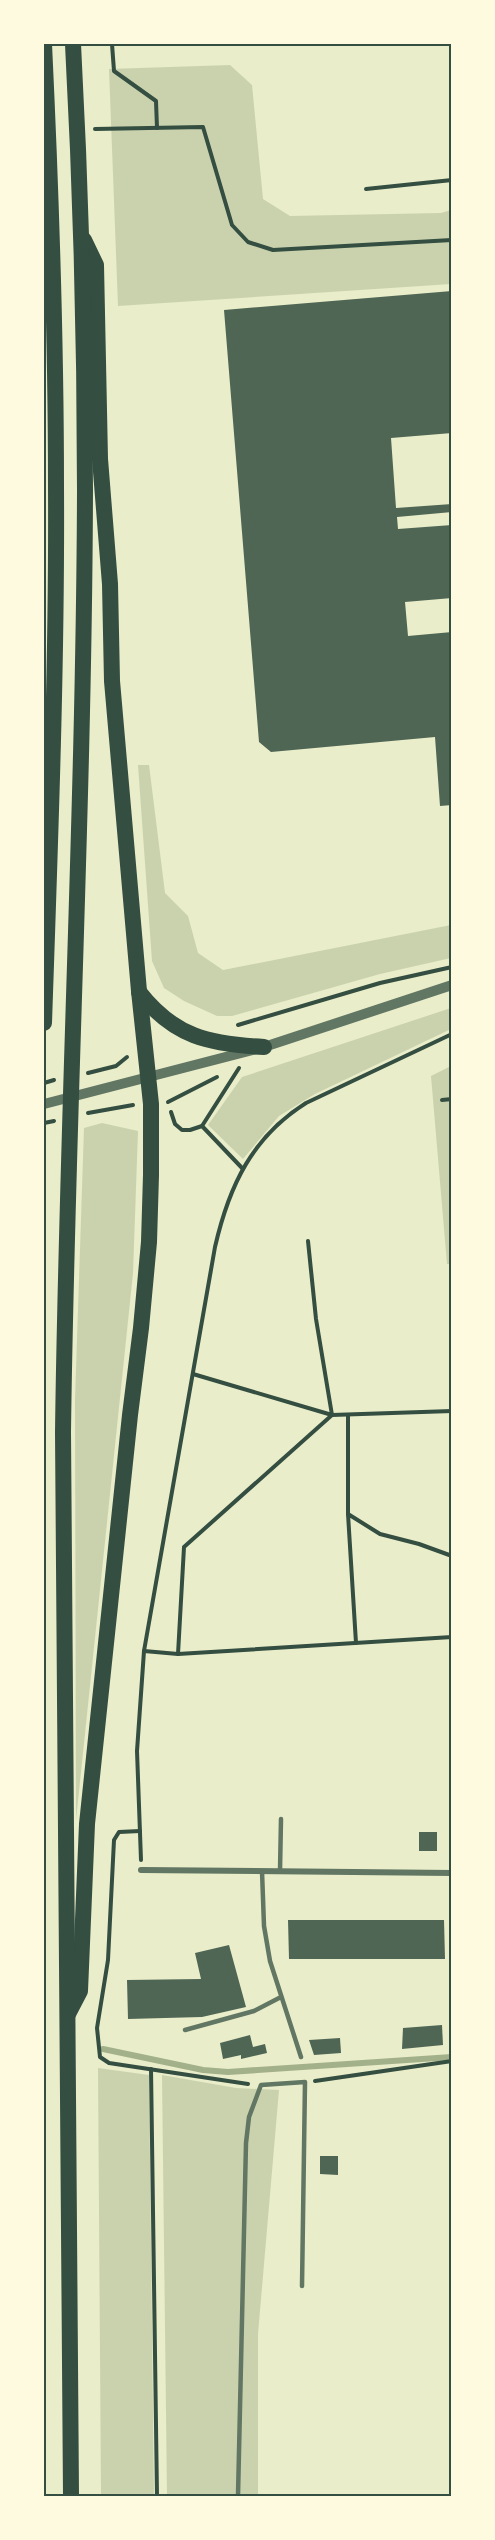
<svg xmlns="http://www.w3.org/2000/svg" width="495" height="2540" font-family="'PT Sans Narrow',sans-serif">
<rect width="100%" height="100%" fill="#e9edc9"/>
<g fill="#cad2ad">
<path d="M230,65l22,20 11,114 27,17 151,-3 10,-3v74l-333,22 -9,-237z"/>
<path d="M138,765h11l16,128 23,23 10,37 25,17 228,-45v33l-71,16 -148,42h-15l-33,-15 -20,-13 -12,-27z"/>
<path d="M451,1008v21l-136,65 -36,22 -36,43 -35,-34 34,-48z"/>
<path d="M451,1066v198h-4l-16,-188z"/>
<path d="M102,1123l36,8 -5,142 -57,547 -1,-420 9,-272z"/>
<path d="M98,2068l51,7 5,421h-53z"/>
<path d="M162,2075l74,13 43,2 -21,244v162h-91z"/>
</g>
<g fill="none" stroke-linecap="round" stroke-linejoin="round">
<path stroke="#a3b18a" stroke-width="6" d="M103,2049l100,21 25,2 224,-15"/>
</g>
<g fill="#4f6655">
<path d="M452,291v142l-61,5 5,70 56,-4v8l-55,5 1,12 54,-4v73l-47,4 3,34 44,-4v173l-12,1 -5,-69 -164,15 -12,-10 -35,-432z"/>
<rect x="419" y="1832" width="18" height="19"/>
<path d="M288,1920h156l1,39h-156z"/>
<path d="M229,1945l17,62 -44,10 -74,2 -1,-39 74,-1 -6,-26z"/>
<path d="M442,2025l1,20 -41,4 1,-21z"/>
<path d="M250,2035l3,12 12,-3 2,9 -26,6v-4l-18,4 -3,-16z"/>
<path d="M340,2038l1,15 -27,2 -5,-15z"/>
<path d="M320,2156h18v19l-18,-1z"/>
</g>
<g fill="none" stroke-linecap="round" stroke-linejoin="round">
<g stroke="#344e41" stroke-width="4">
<path d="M112,44l2,27 42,30 1,27"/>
<path d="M95,129l108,-2 29,98 16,17 25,8 179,-10"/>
<path d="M366,189l86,-9"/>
<path d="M238,1025l142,-42 72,-16"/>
<path d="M88,1073l28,-7 11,-9"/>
<path d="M44,1083l10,-3"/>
<path d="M442,1100l10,-1"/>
<path d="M168,1102l49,-25"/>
<path d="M171,1112l4,12 7,6h8l12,-4 37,-58"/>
<path d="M88,1113l45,-8"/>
<path d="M44,1123l10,-2"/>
<path d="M202,1126l40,42"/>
<path d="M193,1374l139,41 -16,-96 -8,-78"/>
<path d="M348,1416v98"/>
<path d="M356,1643l-8,-129 32,20 39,10 33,12"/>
<path d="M144,1651l34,3 274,-17"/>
<path d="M178,1654l6,-107 148,-132 120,-4"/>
<path d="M140,1831l-21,1 -5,8 -6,120 -11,68 3,29 9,6 139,21"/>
<path d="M141,1860l-4,-109 7,-100 71,-404c14,-61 37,-110 91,-144l146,-69"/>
<path d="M151,2069l6,427"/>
<path d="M315,2081l137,-20"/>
</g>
<g stroke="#617663" stroke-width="4.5">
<path d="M262,1871l2,55 6,35 31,96"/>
<path d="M280,1871l1,-52"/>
<path d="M185,2030l69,-19 27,-14"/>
<path d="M238,2496l8,-353 3,-26 12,-32 44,-3 -3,204"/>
</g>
<path stroke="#617663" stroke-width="6" d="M141,1870l311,3"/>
<path stroke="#617663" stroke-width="10" d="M44,1104l220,-57 188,-62"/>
<g stroke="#344e41" stroke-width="16">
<path d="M139,992c35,45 70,52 125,55"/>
<path d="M44,1023c6,-179 13,-358 12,-537 0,-148 -5,-295 -12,-442"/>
<path d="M68,2014l12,-23 7,-167 43,-409 11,-87 8,-86 2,-67v-71l-12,-113 -27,-310 -2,-97 -10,-125 -4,-194 -12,-25"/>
<path d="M71,2496l-8,-1064c4,-314 21,-628 22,-942 0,-149 -4,-298 -12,-446"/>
</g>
</g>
<rect width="495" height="2540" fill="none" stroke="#fefae0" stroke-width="90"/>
<rect x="45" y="45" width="405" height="2450" fill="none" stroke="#344e41" stroke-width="2"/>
</svg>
